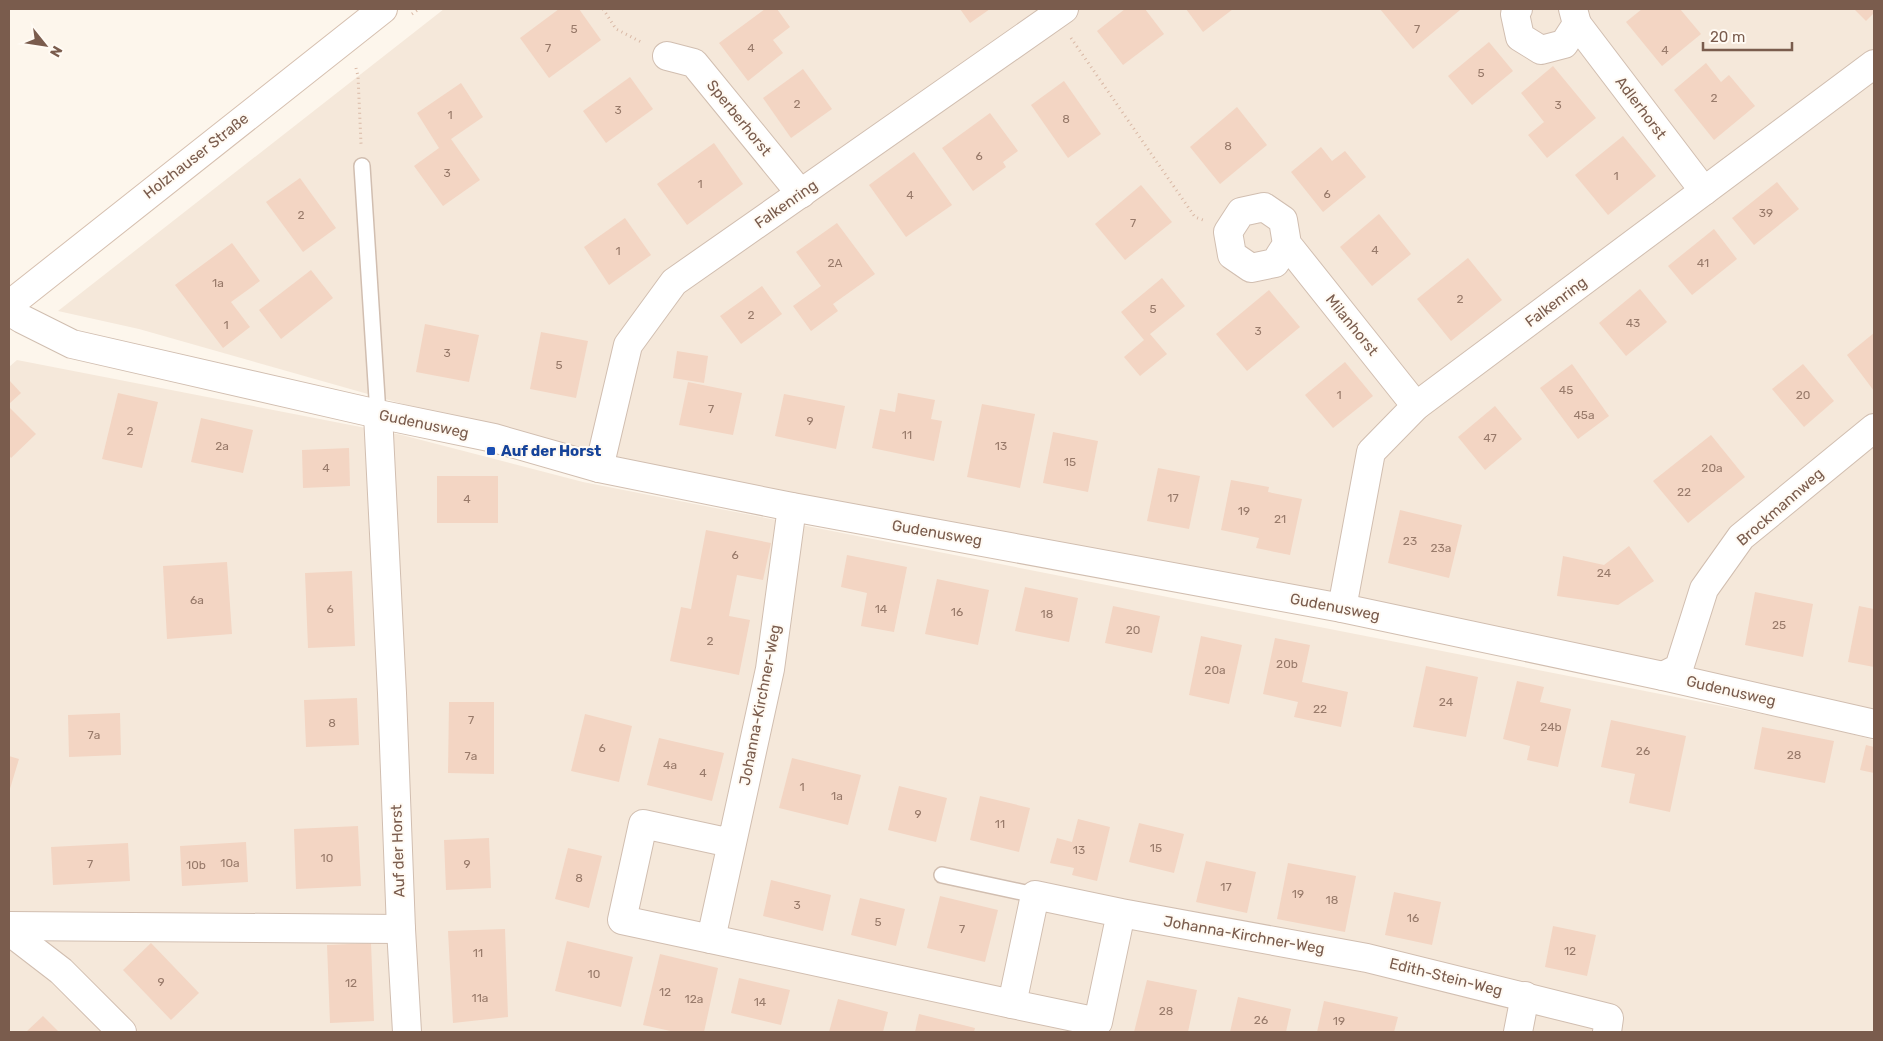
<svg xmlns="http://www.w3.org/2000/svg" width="1883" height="1041" font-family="Rubik,sans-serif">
<rect width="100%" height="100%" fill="#fdf6ec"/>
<g fill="#f5e8da">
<path d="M444,9h1430v708l-1284,-260 -451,-128 -81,-18z"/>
<path d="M17,360l385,75 181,47 1230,242 61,16v292h-1865v-665z"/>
</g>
<g fill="#f3d5c3">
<path d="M559,9h20l22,31 -52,38 -29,-40z"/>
<path d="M765,9h12l13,18 -17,13 10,13 -35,28 -29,-38z"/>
<path d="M960,9h30l-20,14z"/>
<path d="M1125,9h20l19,25 -41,31 -26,-34z"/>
<path d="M1186,9h47l-30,23z"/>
<path d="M1380,9h79l1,1 -47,39z"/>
<path d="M1642,9h38l21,25 -39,32 -36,-44z"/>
<path d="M1854,9h20v4l-8,8z"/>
<path d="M1489,42l24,29 -41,34 -24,-29z"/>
<path d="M1706,63l15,19 8,-7 26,31 -41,34 -40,-50z"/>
<path d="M1553,66l43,52 -49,40 -19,-23 16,-13 -23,-29z"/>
<path d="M803,69l29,40 -41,29 -28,-40z"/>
<path d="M630,77l23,32 -47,34 -23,-32z"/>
<path d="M1064,81l37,53 -33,24 -37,-53z"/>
<path d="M461,83l22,34 -32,22 29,41 -37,26 -29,-40 25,-18 -22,-35z"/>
<path d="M1237,107l30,38 -47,39 -30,-37z"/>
<path d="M990,113l28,38 -15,11 3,5 -33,24 -31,-43z"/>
<path d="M1623,136l33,40 -48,39 -33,-40z"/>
<path d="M714,143l29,41 -56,41 -30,-41z"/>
<path d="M1321,147l11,14 13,-10 21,26 -43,35 -32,-40z"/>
<path d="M914,152l38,53 -46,32 -37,-52z"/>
<path d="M300,178l36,50 -33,24 -37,-50z"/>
<path d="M1777,182l22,27 -45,36 -22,-27z"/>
<path d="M1141,185l31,37 -47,38 -30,-36z"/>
<path d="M1379,214l32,40 -39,32 -32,-39z"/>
<path d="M625,218l26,37 -42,30 -25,-38z"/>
<path d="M837,223l38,51 -42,30 5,7 -27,20 -18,-25 28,-20 -25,-34z"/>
<path d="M1714,229l23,30 -45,36 -24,-29z"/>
<path d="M232,243l28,38 -29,21 19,25 -27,21 -48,-63z"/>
<path d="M1468,258l34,42 -51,41 -34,-42z"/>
<path d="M311,270l22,28 -52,41 -22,-29z"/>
<path d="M1162,278l23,28 -35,28 17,20 -27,22 -16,-19 20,-17 -23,-28z"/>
<path d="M762,286l20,28 -41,30 -21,-28z"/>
<path d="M1640,289l27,33 -41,34 -27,-33z"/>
<path d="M1269,290l31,37 -53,44 -31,-37z"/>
<path d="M425,324l54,11 -10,47 -53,-10z"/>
<path d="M541,332l47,9 -12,57 -46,-9z"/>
<path d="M1874,333v58l-27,-36z"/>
<path d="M677,351l31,5 -4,27 -31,-5z"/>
<path d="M1345,362l28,34 -40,32 -28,-33z"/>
<path d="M1572,364l37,52 -31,23 -38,-51z"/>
<path d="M1803,364l31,37 -30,26 -32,-38z"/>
<path d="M9,380l12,13 -12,11z"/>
<path d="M688,382l54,11 -9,42 -54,-10z"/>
<path d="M118,393l40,9 -16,66 -40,-9z"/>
<path d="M898,393l37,7 -4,19 11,2 -8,40 -62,-13 8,-39 15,3z"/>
<path d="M784,394l61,12 -9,43 -61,-13z"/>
<path d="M982,404l53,10 -15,74 -53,-11z"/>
<path d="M1495,406l27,33 -37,31 -27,-33z"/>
<path d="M9,407l27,27 -25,24 -2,-3z"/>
<path d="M201,418l52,12 -10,43 -52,-11z"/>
<path d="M1053,432l45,9 -10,51 -45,-9z"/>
<path d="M1711,435l34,42 -57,46 -35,-42z"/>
<path d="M349,448l1,38 -47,2 -1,-38z"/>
<path d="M1158,468l42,8 -11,53 -42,-8z"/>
<rect x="437" y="476" width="61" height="47"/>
<path d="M1231,480l38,7 -1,5 34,7 -12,56 -34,-7 3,-10 -38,-8z"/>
<path d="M1400,510l62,15 -13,53 -61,-15z"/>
<path d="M706,530l65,13 -8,37 -26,-5 -8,41 21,4 -11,55 -69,-14 11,-54 10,2z"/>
<path d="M1629,546l25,35 -36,24 -61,-9 6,-40 41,9z"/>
<path d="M847,555l60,12 -13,65 -33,-6 6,-33 -26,-6z"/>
<path d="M227,562l5,72 -65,5 -4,-73z"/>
<path d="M352,571l3,75 -47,2 -3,-75z"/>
<path d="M937,579l52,11 -11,55 -53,-11z"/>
<path d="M1025,587l53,11 -9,44 -54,-11z"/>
<path d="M1755,592l58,12 -10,53 -58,-12z"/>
<path d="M1113,606l47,10 -8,37 -47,-10z"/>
<path d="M1859,606l15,3v58l-26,-5z"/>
<path d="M1201,636l41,9 -13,59 -40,-9z"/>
<path d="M1275,638l35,7 -8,37 46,10 -7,35 -47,-10 4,-15 -35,-8z"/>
<path d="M1426,666l52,11 -12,60 -53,-10z"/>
<path d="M1517,681l27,6 -4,15 31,7 -13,58 -31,-7 3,-14 -27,-7z"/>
<path d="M357,698l2,47 -53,2 -2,-47z"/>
<path d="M449,702h45v72l-46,-1z"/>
<path d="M120,713l1,42 -52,2 -1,-42z"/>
<path d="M585,714l47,12 -13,56 -48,-11z"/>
<path d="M1611,720l75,16 -16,76 -41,-9 6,-29 -34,-7z"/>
<path d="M1762,727l72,14 -9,42 -71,-14z"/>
<path d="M659,738l65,15 -12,48 -65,-16z"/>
<path d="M1866,745l8,2v26l-14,-3z"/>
<path d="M9,756l10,3 -10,33z"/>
<path d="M792,758l69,17 -13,50 -69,-17z"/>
<path d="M899,786l48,12 -11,44 -48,-12z"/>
<path d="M980,796l50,12 -11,44 -49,-12z"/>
<path d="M1078,819l32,8 -13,54 -25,-6 2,-7 -24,-5 7,-25 15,4z"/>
<path d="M1139,823l45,11 -10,39 -45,-11z"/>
<path d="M358,826l3,60 -65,3 -2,-60z"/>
<path d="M489,838l2,50 -45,2 -2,-50z"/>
<path d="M246,842l2,40 -66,4 -2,-40z"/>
<path d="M128,843l2,38 -77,4 -2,-38z"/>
<path d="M568,848l34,8 -13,52 -34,-9z"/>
<path d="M1206,861l50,11 -9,41 -51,-11z"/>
<path d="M1288,863l68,13 -11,56 -68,-13z"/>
<path d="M771,880l60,15 -8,36 -60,-15z"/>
<path d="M1394,892l47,10 -9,43 -47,-10z"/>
<path d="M940,896l58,14 -13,52 -58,-14z"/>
<path d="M860,898l45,11 -9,37 -45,-11z"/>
<path d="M1553,926l43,9 -9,41 -42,-9z"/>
<path d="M505,929l3,88 -55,6 -5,-92z"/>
<path d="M567,941l66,16 -12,50 -66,-16z"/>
<path d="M151,943l48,50 -28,27 -48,-50z"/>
<path d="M371,943l3,78 -44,2 -3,-78z"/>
<path d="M660,954l58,14 -14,64h-29l-32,-7z"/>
<path d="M739,978l51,12 -9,35 -50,-12z"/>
<path d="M1147,980l50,10 -9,42h-54z"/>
<path d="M1238,997l53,12 -5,23h-56z"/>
<path d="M838,999l50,13 -5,20h-54z"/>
<path d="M1324,1001l74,16 -4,15h-77z"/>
<path d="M919,1014l56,14 -1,4h-59z"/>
<path d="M43,1016l16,16h-33z"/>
</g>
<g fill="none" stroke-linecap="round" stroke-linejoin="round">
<g stroke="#d1beb0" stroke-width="18">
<g id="lane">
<path d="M362,166l16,248"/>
<path d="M942,875l93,20"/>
</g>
</g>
<g stroke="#d1beb0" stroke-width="30">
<g id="street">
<path d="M1518,9l-3,5 5,23 21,13 23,-6 13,-20 -4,-15"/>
<path d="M1577,24l127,167"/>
<path d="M667,56l27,7 107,131"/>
<path d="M1287,244l-4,-24 -19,-13 -23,5 -13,20 4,23 19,13 24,-5 12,-19 129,162"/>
<path d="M9,311l13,8 50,25 306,70 116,24 105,30 193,39 550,101 321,68 211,48"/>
<path d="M378,414l14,279 9,236 6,103"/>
<path d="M599,468l29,-123 46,-63 390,-273"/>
<path d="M1342,608l29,-156 45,-46 458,-342"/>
<path d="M1663,676l16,-8 25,-79 37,-52 133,-109"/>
<path d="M731,843l-88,-19 -21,96 89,19 59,-270 22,-162"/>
<path d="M1121,913l-23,109 -86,-18 23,-109 86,18 246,45 242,60 -2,14"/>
<path d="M9,926l392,3"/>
<path d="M9,931l52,40 61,61"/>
<path d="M711,939l301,65"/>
<path d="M1518,1032l7,-36"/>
</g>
</g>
<g stroke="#d6c0b0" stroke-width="30">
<path id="secondary" d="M9,305l374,-296"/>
</g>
<g stroke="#d9b8a5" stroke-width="3" stroke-dasharray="1 4" stroke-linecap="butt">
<path d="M603,9l13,20 27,14"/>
<path d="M412,14l7,-5"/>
<path d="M1071,38l124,179 8,3"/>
<path d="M356,68l2,8 3,68"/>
</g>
<use href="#lane" stroke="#fff" stroke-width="15"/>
<use href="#street" stroke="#fff" stroke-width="28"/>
<use href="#secondary" stroke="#fff" stroke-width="28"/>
</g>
<rect fill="#1a4fb4" stroke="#fffaf3" stroke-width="2" x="486" y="446" width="10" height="10" rx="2.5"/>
<g text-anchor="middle" stroke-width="4" stroke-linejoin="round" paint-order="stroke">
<g font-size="12" fill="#987a6a">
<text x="574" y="33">5</text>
<text x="1417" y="33">7</text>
<text x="548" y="52">7</text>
<text x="751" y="52">4</text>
<text x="1665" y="54">4</text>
<text x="1481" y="77">5</text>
<text x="1714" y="102">2</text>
<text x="797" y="108">2</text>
<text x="1558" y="109">3</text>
<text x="618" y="114">3</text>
<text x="450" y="119">1</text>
<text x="1066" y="123">8</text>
<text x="1228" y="150">8</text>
<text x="979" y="160">6</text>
<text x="447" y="177">3</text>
<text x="1616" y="180">1</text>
<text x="700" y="188">1</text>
<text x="1327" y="198">6</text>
<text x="910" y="199">4</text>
<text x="1766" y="217">39</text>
<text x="301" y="219">2</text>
<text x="1133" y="227">7</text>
<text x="1375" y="254">4</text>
<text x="618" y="255">1</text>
<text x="835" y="267">2A</text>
<text x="1703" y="267">41</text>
<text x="218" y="287">1a</text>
<text x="1460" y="303">2</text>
<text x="1153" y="313">5</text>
<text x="751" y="319">2</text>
<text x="1633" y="327">43</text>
<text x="226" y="329">1</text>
<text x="1258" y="335">3</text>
<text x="447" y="357">3</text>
<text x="559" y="369">5</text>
<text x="1566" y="394">45</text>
<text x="1339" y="399">1</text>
<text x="1803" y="399">20</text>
<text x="711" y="413">7</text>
<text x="1584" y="419">45a</text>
<text x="810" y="425">9</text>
<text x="130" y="435">2</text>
<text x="907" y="439">11</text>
<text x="1490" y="442">47</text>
<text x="222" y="450">2a</text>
<text x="1001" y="450">13</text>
<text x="1070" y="466">15</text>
<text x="326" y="472">4</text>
<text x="1712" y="472">20a</text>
<text x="1684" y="496">22</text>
<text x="1173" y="502">17</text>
<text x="467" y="503">4</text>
<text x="1244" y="515">19</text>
<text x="1280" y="523">21</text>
<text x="1410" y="545">23</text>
<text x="1441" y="552">23a</text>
<text x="735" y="559">6</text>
<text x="1604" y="577">24</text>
<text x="197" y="604">6a</text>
<text x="330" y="613">6</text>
<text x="881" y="613">14</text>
<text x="957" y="616">16</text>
<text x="1047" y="618">18</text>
<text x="1779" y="629">25</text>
<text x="1133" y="634">20</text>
<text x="710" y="645">2</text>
<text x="1287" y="668">20b</text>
<text x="1215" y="674">20a</text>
<text x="1446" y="706">24</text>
<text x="1320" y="713">22</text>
<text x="471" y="724">7</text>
<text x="332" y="727">8</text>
<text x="1551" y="731">24b</text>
<text x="94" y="739">7a</text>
<text x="602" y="752">6</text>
<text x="1643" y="755">26</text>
<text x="1794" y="759">28</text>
<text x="471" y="760">7a</text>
<text x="670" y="769">4a</text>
<text x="703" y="777">4</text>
<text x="802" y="791">1</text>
<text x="837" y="800">1a</text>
<text x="918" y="818">9</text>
<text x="1000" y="828">11</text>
<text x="1156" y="852">15</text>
<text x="1079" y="854">13</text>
<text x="327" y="862">10</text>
<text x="230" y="867">10a</text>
<text x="90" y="868">7</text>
<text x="467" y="868">9</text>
<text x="196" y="869">10b</text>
<text x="579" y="882">8</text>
<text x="1226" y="891">17</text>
<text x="1298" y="898">19</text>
<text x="1332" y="904">18</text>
<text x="797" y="909">3</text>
<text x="1413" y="922">16</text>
<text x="878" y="926">5</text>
<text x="962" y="933">7</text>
<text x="1570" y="955">12</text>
<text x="478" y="957">11</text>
<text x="594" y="978">10</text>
<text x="161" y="986">9</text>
<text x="351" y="987">12</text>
<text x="665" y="996">12</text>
<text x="480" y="1002">11a</text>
<text x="694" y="1003">12a</text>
<text x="760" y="1006">14</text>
<text x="1166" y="1015">28</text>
<text x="1261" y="1024">26</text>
<text x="1339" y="1025">19</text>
</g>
<g font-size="15" fill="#7a5c4d" stroke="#fffaf3">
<text transform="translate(1641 108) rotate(53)" y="5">Adlerhorst</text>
<text transform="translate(739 118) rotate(51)" y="5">Sperberhorst</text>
<text transform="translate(196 156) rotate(-38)" y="5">Holzhauser Straße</text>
<text transform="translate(786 204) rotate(-35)" y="5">Falkenring</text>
<text transform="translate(1556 302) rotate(-37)" y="5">Falkenring</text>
<text transform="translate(1352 325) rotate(51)" y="5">Milanhorst</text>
<text transform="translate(424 424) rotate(12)" y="5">Gudenusweg</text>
<text transform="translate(1780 507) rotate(-41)" y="5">Brockmannweg</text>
<text transform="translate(937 533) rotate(10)" y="5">Gudenusweg</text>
<text transform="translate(1335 607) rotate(11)" y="5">Gudenusweg</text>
<text transform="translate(1731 691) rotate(13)" y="5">Gudenusweg</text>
<text transform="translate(760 705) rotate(-79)" y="5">Johanna-Kirchner-Weg</text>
<text transform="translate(398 851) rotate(-92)" y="5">Auf der Horst</text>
<text transform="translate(1244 935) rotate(10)" y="5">Johanna-Kirchner-Weg</text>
<text transform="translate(1446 977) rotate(14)" y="5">Edith-Stein-Weg</text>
</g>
<g font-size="15" font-weight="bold" fill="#164399" stroke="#fffaf3" text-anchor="start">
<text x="501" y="456">Auf der Horst</text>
</g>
</g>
<rect width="1883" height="1041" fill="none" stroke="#7a5c4d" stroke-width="20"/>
<g transform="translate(45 45) rotate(120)" stroke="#fffaf3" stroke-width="4" paint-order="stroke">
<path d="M0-4L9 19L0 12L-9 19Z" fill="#7a5c4d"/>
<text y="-8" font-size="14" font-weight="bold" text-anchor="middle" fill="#7a5c4d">N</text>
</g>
<path d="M1703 42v8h89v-8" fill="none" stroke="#7a5c4d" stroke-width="2.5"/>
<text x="1710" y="42" font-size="15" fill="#7a5c4d" stroke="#fffaf3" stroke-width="4" paint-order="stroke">20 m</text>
</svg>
